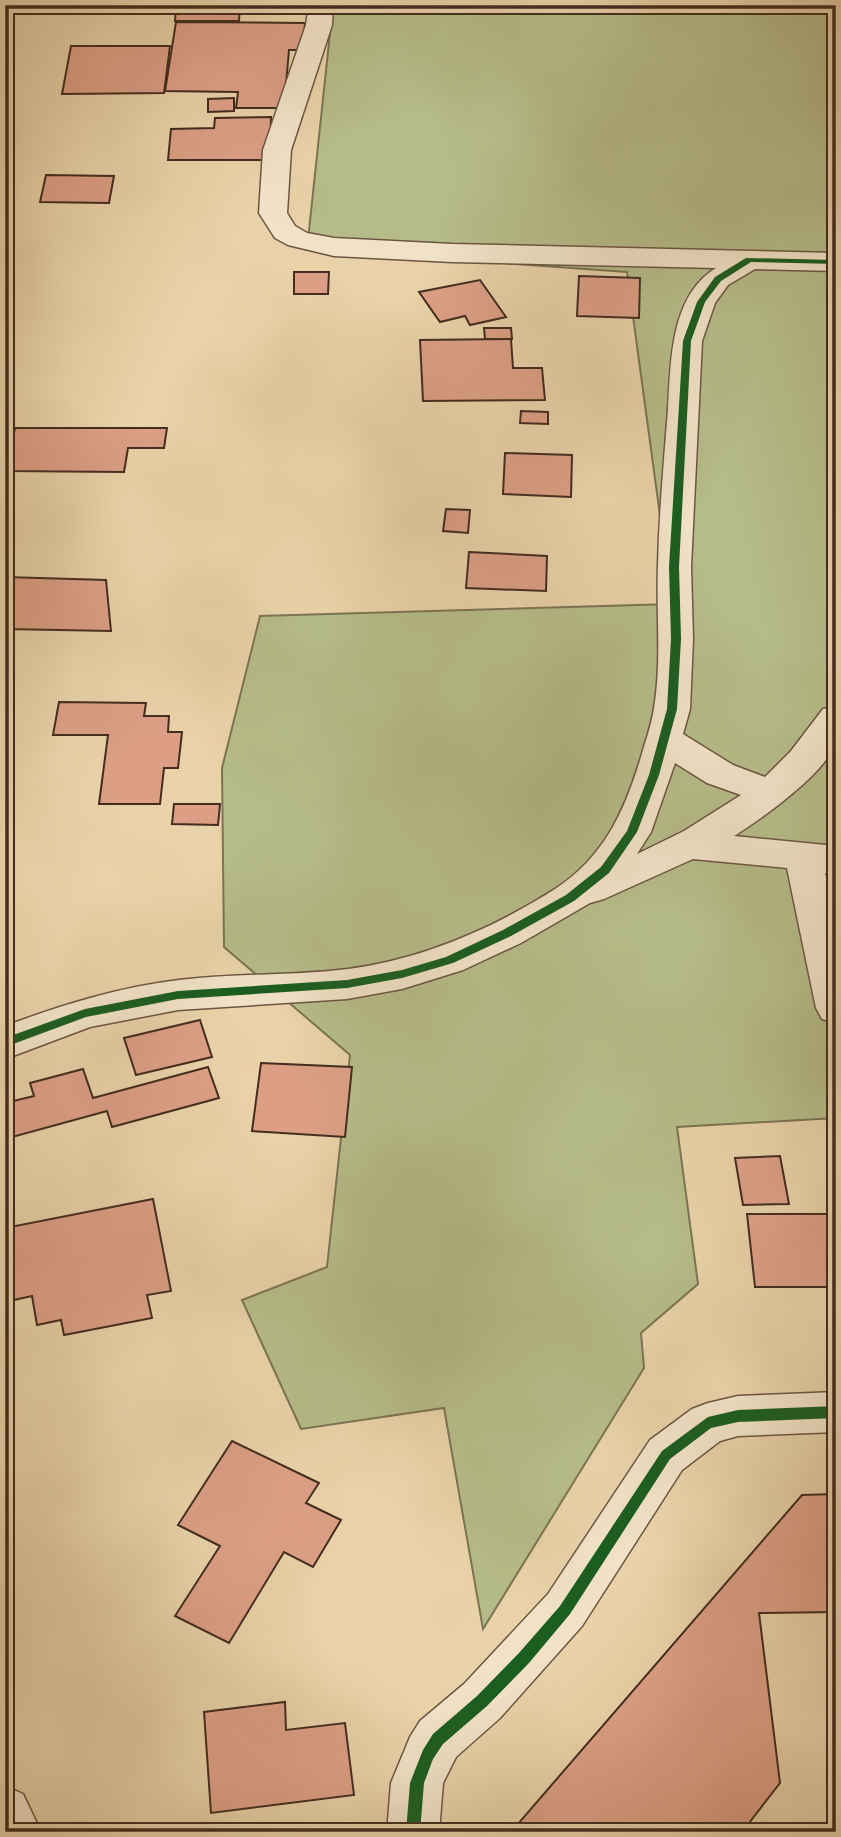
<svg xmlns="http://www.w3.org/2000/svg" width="841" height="1837" font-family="'Libre Bodoni',serif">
<rect width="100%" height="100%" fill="#e9d2a9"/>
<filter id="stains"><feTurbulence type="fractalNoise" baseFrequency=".00286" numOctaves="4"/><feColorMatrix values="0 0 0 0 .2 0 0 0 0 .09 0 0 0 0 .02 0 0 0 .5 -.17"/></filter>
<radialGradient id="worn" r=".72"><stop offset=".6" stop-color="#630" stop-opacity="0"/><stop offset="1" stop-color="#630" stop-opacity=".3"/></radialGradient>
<path fill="#b5bc89" stroke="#7c7454" stroke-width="2" d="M333,5h503v893l-10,2 10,52v166l-159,9 21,157 -57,49 3,35 -161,261 -39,-221 -143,21 -59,-129 85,-33 23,-212 -126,-108 -2,-179 38,-152 412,-12 -45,-332 -320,-23z"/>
<g fill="#dc9f86" stroke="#432d1f" stroke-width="2">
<path d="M240,6l-1,15h-64l1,-14z"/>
<path d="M176,22l129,1 -2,27h-14l-5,58h-48l2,-16 -73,-1z"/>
<path d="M71,46h99l-6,47 -102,1z"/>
<path d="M234,98v13l-26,1v-13z"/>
<path d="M271,117l-1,43h-102l3,-31 43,-1 1,-10z"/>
<path d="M46,175l68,1 -5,27 -69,-1z"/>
<path d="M294,272h35l-1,22h-34z"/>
<path d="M579,276l61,2 -1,40 -62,-2z"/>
<path d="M480,280l26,37 -36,8 -5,-9 -25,6 -21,-30z"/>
<path d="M484,328h27l1,11h-27z"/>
<path d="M511,339l2,29h29l3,32 -122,1 -3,-61z"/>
<path d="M521,411l27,1v12l-28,-1z"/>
<path d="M15,428h152l-3,20h-36l-4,24 -118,-1z"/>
<path d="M505,453l67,2 -1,42 -68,-3z"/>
<path d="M446,509l24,1 -2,23 -25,-2z"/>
<path d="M469,552l78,4 -1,35 -80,-3z"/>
<path d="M5,577l101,3 5,51 -106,-2z"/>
<path d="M59,702l87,1 -2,13h25l-1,16h14l-4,36h-14l-4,36h-61l9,-69h-55z"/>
<path d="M174,804h46l-2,21 -46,-1z"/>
<path d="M200,1020l12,37 -76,18 -12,-37z"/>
<path d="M261,1063l91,4 -7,70 -93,-6z"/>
<path d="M208,1067l11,31 -107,29 -5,-16 -102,28v-36l29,-7 -4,-13 53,-14 10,29z"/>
<path d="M780,1156l9,48 -46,1 -8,-47z"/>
<path d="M153,1199l18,92 -24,4 5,23 -88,17 -3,-15 -24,5 -5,-29 -27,6v-74z"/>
<path d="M747,1214h89v73h-81z"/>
<path d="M232,1441l87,42 -13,20 35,17 -28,47 -29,-15 -55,91 -54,-27 45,-70 -42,-21z"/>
<path d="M836,1494v118l-77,1 21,170 -38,49h-231l291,-337z"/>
<path d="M285,1702l1,28 59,-7 9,72 -143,18 -7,-101z"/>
</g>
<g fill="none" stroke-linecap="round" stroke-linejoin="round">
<g stroke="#6c5642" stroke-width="3">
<g id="minor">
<path d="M309,5h24l-1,20 -41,125 -4,63 8,13 12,7 27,5 118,6 384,9v18l-81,-2 -27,16 -13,18 -13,38 -11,226 2,72 -3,70 -7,25 50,31 32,12 26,-26 32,-42 13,-3c0,11 3,28 -1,38 -10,30 -74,75 -101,92l102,10v28l-11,-1 11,46v104l-14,-4 -6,-11 -29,-140 -94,-9 -89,40 -14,4 -69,40 -58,27 -61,19 -55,10 -169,11 -88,17 -85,32v-33c57,-21 114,-39 174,-46 56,-7 113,-4 169,-11 74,-10 144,-40 207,-80 51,-33 72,-83 88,-139 4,-13 9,-28 11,-42 8,-47 2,-95 4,-143 1,-52 6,-104 10,-156 3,-47 2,-113 48,-141l-264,-6 -118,-6 -46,-11 -13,-7 -16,-25 4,-63 43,-125zM675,763l32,20 34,12 -57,36 -47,23 14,-22z"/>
<path d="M836,1392v40l-98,4 -18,5 -38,29 -100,156 -82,92 -44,39 -13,26 -4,49h-52l4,-49 19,-46 10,-16 44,-37 84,-90 102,-154 42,-31 16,-6 30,-7z"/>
<path d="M5,1786l18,8 18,38h-36z"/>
</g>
</g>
<use href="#minor" fill="#f1e2c7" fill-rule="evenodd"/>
<g stroke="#f1e2c7" stroke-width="5">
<g id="cycleway">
<path d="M746,258l90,2v4l-85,-2 -30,19 -16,21 -14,39 -12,226 2,72 -4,70 -18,66 -22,57 -28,41 -35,28 -63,35 -58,27 -51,15 -55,10 -169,11 -92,18 -81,30v-9l80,-29 93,-18 169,-11 55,-10 44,-13 57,-27 63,-35 35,-28 26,-36 22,-56 18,-66 4,-70 -2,-72 14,-226 14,-39 18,-25z"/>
<path d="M836,1406v12l-98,4 -27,6 -41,31 -100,155 -41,49 -42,43 -44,38 -10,15 -9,24 -4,49h-14l4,-49 13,-33 10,-16 44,-38 42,-43 41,-47 102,-155 46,-34 30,-7z"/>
</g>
</g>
<use href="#cycleway" fill="#1b5e20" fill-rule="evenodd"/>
</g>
<rect width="841" height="1837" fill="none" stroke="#e9d2a9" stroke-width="28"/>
<rect x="7" y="7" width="827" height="1823" fill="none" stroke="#432d1f" stroke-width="3.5"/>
<rect x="14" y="14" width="813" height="1809" fill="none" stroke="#432d1f" stroke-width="2"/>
<rect width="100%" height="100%" filter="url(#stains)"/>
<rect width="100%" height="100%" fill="url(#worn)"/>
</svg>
